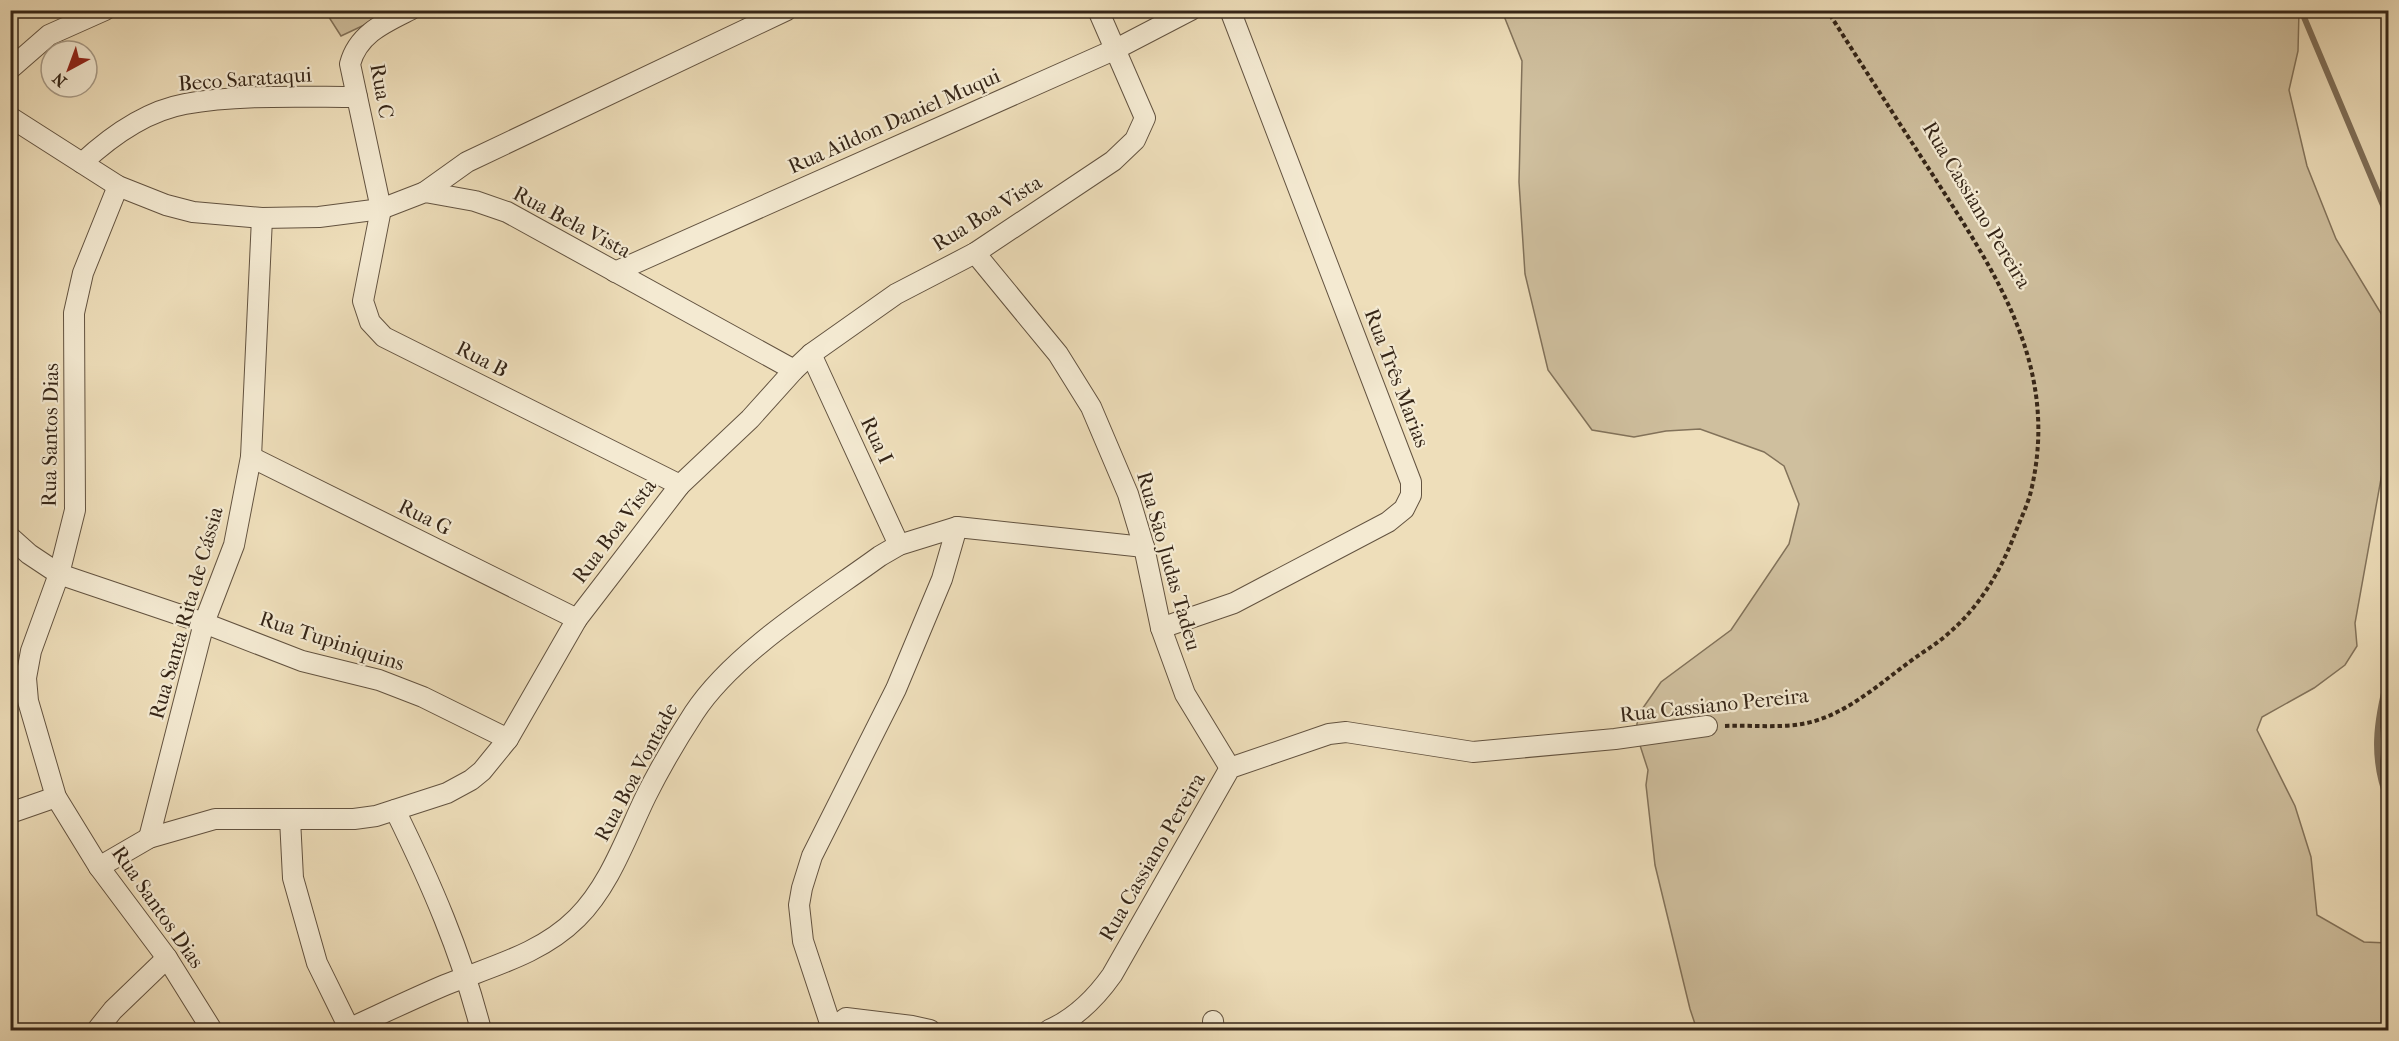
<svg xmlns="http://www.w3.org/2000/svg" width="2399" height="1041" font-family="'IM FELL French Canon',serif">
<rect width="100%" height="100%" fill="#eedeba"/>
<filter id="stains"><feTurbulence type="fractalNoise" baseFrequency=".00333" numOctaves="4"/><feColorMatrix values="0 0 0 0 .2 0 0 0 0 .09 0 0 0 0 .02 0 0 0 .5 -.17"/></filter>
<radialGradient id="worn" r=".72"><stop offset=".6" stop-color="#630" stop-opacity="0"/><stop offset="1" stop-color="#630" stop-opacity=".3"/></radialGradient>
<g fill="#cfbf9e" stroke="#82725a" stroke-width="1.5">
<path d="M325,11h69l-53,25z"/>
<path d="M1502,11h797l-1,40 -9,39 18,76 29,73 52,86v115l-33,183 2,23 -12,19 -31,23 -52,29 -5,13 38,76 16,51 6,58 47,27 24,1v87h-691l-7,-21 -35,-144 -9,-80 2,-15 -12,-37 2,-18 23,-33 70,-52 58,-86 10,-40 -15,-38 -20,-14 -64,-23 -34,2 -32,6 -42,-7 -44,-60 -23,-96 -6,-92 3,-121z"/>
</g>
<g fill="none" stroke-linecap="round" stroke-linejoin="round">
<g stroke="#7e6e58" stroke-width="6">
<path d="M2301,10l87,207"/>
<path d="M2388,677c-12,45 -17,81 0,124"/>
</g>
<g stroke="#635340" stroke-width="22">
<g id="minor">
<path d="M410,10c-26,13 -52,24 -60,54l31,145 -18,92 7,21 14,15 296,148"/>
<path d="M10,69l39,-34 56,-25"/>
<path d="M10,117l108,69 48,19 27,7 69,6 57,-1 62,-8 44,-17 50,9 32,11 287,158"/>
<path d="M82,163c28,-26 64,-52 103,-59 53,-10 117,-7 172,-7"/>
<path d="M118,186l-35,87 -9,40 1,197 -16,64 -28,77 -5,27 2,23 28,96 43,70 68,91 45,72"/>
<path d="M425,192l42,-30 320,-152"/>
<path d="M975,253l83,101 33,53 37,87 16,53 17,81 24,66 45,74"/>
<path d="M615,272l501,-223 75,-39"/>
<path d="M811,354l88,191"/>
<path d="M251,457l326,162"/>
<path d="M10,537l19,17 30,20 145,49 98,38 77,19 44,17 85,42"/>
<path d="M1161,628l73,-25 154,-81 16,-13 7,-14v-13l-181,-472"/>
<path d="M395,810c36,73 66,142 86,220"/>
<path d="M10,813l46,-16"/>
<path d="M290,819l3,59 24,85 33,67"/>
<path d="M149,838l55,-215 30,-78 17,-88 11,-239"/>
<path d="M99,867l50,-29 66,-19h139l22,-3 71,-23 24,-13 11,-9 26,-32 69,-120 103,-134 70,-66 44,-49 17,-16 85,-60 79,-41 138,-92 22,-21 10,-22 -47,-108"/>
<path d="M1213,1021l1,9"/>
<path d="M832,1029l-29,-88 -4,-36 3,-17 10,-32 84,-167 46,-110 15,-52"/>
<path d="M97,1030l16,-20 54,-52"/>
<path d="M346,1030c33,-15 66,-31 99,-45 47,-19 96,-31 132,-67 33,-33 49,-81 69,-122 14,-28 31,-57 48,-83 40,-61 127,-114 186,-157l19,-11 58,-18 187,20"/>
<path d="M830,1030l16,-12 66,8 18,4"/>
<path d="M1049,1030c27,-12 46,-31 63,-55l118,-207 99,-34 17,-2 127,20 142,-13 92,-13"/>
</g>
</g>
<path stroke="#352517" stroke-width="4" stroke-dasharray="4.5 3" stroke-linecap="butt" d="M1725,726c25,-1 53,2 77,-2 47,-8 85,-48 123,-73 45,-29 72,-70 91,-120 5,-13 12,-27 15,-40 29,-122 -33,-214 -95,-311 -36,-56 -73,-113 -109,-170"/>
<use href="#minor" stroke="#f4ead2" stroke-width="20"/>
</g>
<g text-anchor="middle" stroke-width="4.5" stroke-linejoin="round" paint-order="stroke">
<g font-size="21" fill="#352517" stroke="#f4ead2">
<text transform="translate(245 79) rotate(-4)" y="7">Beco Sarataqui</text>
<text transform="translate(382 91) rotate(80)" y="7">Rua C</text>
<text transform="translate(894 121) rotate(-24)" y="7">Rua Aildon Daniel Muqui</text>
<text transform="translate(1977 205) rotate(59)" y="7">Rua Cassiano Pereira</text>
<text transform="translate(987 213) rotate(-32)" y="7">Rua Boa Vista</text>
<text transform="translate(572 222) rotate(28)" y="7">Rua Bela Vista</text>
<text transform="translate(482 359) rotate(27)" y="7">Rua B</text>
<text transform="translate(1397 378) rotate(69)" y="7">Rua Três Marias</text>
<text transform="translate(50 435) rotate(-89)" y="7">Rua Santos Dias</text>
<text transform="translate(877 440) rotate(65)" y="7">Rua I</text>
<text transform="translate(425 517) rotate(26)" y="7">Rua G</text>
<text transform="translate(614 531) rotate(-53)" y="7">Rua Boa Vista</text>
<text transform="translate(1169 561) rotate(74)" y="7">Rua São Judas Tadeu</text>
<text transform="translate(186 613) rotate(-74)" y="7">Rua Santa Rita de Cássia</text>
<text transform="translate(332 641) rotate(18)" y="7">Rua Tupiniquins</text>
<text transform="translate(1714 705) rotate(-6)" y="7">Rua Cassiano Pereira</text>
<text transform="translate(636 772) rotate(-62)" y="7">Rua Boa Vontade</text>
<text transform="translate(1152 857) rotate(-60)" y="7">Rua Cassiano Pereira</text>
<text transform="translate(158 907) rotate(55)" y="7">Rua Santos Dias</text>
</g>
</g>
<rect width="2399" height="1041" fill="none" stroke="#eedeba" stroke-width="36"/>
<rect x="12" y="12" width="2375" height="1017" fill="none" stroke="#352517" stroke-width="3"/>
<rect x="18" y="18" width="2363" height="1005" fill="none" stroke="#352517" stroke-width="1.5"/>
<g transform="translate(69 69) rotate(221)"><circle r="28" fill="#f4ead2" stroke="#a89b87" stroke-width="1.5"/>
<path d="M0-4.5L10 22L0 15L-10 22Z" fill="#8f2418"/>
<text y="-9" font-size="16" font-weight="bold" text-anchor="middle" fill="#352517">N</text>
</g>
<rect width="100%" height="100%" filter="url(#stains)"/>
<rect width="100%" height="100%" fill="url(#worn)"/>
</svg>
